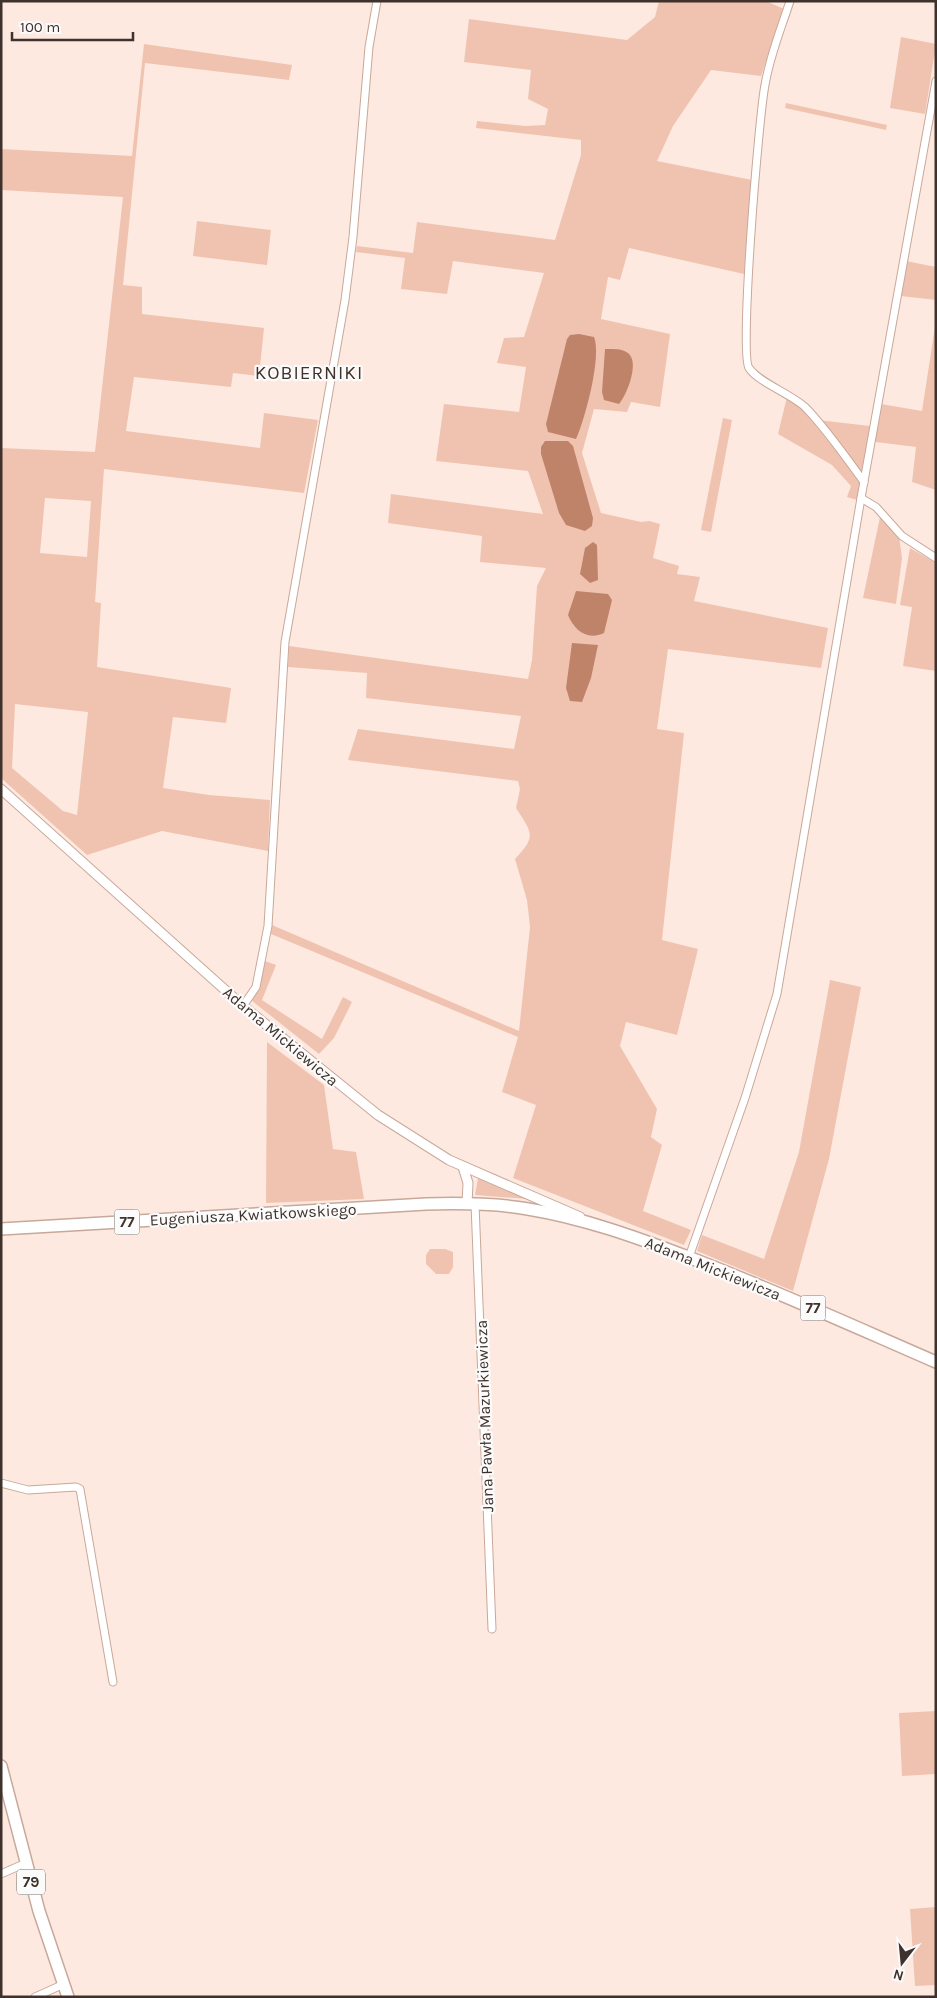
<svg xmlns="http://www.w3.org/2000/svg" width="937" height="1998" font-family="Karla,sans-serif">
<rect width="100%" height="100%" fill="#fde9e0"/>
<g fill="#f0c3b0" fill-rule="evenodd">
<path d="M659,1h107l18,8 -23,67 -50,-6 -38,56 -16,35 95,19 -8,94 -115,-26 -9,32 -12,-3 -7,42 69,15 -10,73 -29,-5 -4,10 -33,-3 -12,44 19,60 40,9 8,-1 11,3 -7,34 26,8 -2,8 23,3 -6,24 134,27 -7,40 -153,-19 -11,80 27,4 -22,207 36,9 -21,86 -51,-13 -6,24 37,63 -6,28 11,8 -19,66 48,19 -7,15 -171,-67 23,-73 -34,-13 16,-55 -247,-103 1,-9 247,106 11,-104 -3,-27 -12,-41c22,-23 17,-26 1,-51l4,-19 -2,-8 -170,-21 10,-31 156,20 7,-33 -155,-18 1,-25 -79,-6 1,-21 239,33 4,-19 5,-74 9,-18 -66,-6 2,-26 -94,-13 3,-29 152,20 -15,-43 -92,-10 8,-57 75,8 7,-45 -29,-4 7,-25 20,-1 20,-64 -91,-12 -6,33 -46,-5 4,-31 -49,-6 1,-6 56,7 4,-31 138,18 26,-85v-15l-105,-12 1,-7 48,5 20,-1 3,-16 -20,-10 3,-29 -67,-8 5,-43 158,21 28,-23z"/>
<path d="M901,37l35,7 -11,70 -35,-6z"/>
<path d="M144,44l148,21 -3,15 -144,-17 -22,222 19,2v27l122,14 -5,48 -26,-3 -2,14 -97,-10 -8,54 134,17 4,-35 54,7 -14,73 -200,-24 -9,133 6,1 -4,64 134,21 -5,35 -53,-6 -10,71 46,7 61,5 -2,51 -106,-20 -75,24 -86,-77v-330l94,4 28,-255 -122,-7v-41l131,7zM45,498l46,3 -4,56 -47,-4zM15,704l73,8 -11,103 -14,-4 -51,-43z"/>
<path d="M786,103l101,22 -1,5 -101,-22z"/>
<path d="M197,221l74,9 -4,35 -74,-9z"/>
<path d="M906,261l30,6v33l-35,-4z"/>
<path d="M936,320v170l-24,-8 4,-35 -48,-6 -6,33 -44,-54 52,6 5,-23 47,8z"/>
<path d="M787,397l16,13 58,72 -4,18 -10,-3 4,-11 -19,-21 -54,-31z"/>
<path d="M723,418l9,2 -21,112 -10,-2z"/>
<path d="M880,517l19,19 3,22 -6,46 -33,-6z"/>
<path d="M910,548l26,15v108l-33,-5 9,-59 -12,-2z"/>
<path d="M265,961l11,4 -14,35 60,39 21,-42 9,5 -18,36 -15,16 -68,-54 8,-11z"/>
<path d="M830,980l31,7 -32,172 -36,132 -96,-40 5,-16 62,24 35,-107z"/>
<path d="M267,1042l57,43 9,64 23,3 8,47 -98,4z"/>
<path d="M478,1178l50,21 -53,-4z"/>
<path d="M430,1249h15l8,3v15l-4,7h-13l-10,-10v-9z"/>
<path d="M936,1711v63l-34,2 -3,-63z"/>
<path d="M936,1907v78l-21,1 -5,-77z"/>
</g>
<g fill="#bf836a">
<path d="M579,334l15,3c8,19 -9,82 -18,102l-28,-7 -2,-8 21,-85 3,-4z"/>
<path d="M605,349c7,0 17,-1 23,4 12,9 -1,42 -9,51l-15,-4 -2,-8z"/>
<path d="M545,441h23l5,5 20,72 -1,8 -7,5 -19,-6 -7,-12 -18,-59v-7z"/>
<path d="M593,542l4,3 1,35 -8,3 -10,-9 5,-26z"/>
<path d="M576,591l32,3 4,6 -8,33c-17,8 -30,-3 -36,-18z"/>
<path d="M572,643l26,2 -7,33 -9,24 -12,-1 -4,-13z"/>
</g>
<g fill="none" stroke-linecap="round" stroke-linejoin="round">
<g stroke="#c8a89a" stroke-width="9">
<g id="minor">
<path d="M790,1c-9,28 -20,54 -25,84 -6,30 -26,269 -16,283 9,14 42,26 56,39 19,19 43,53 59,75"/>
<path d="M861,498l15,9 26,29 34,22"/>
<path d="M243,1006l13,-19 12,-61 17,-284 60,-342 8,-63 16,-190 8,-46"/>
<path d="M475,1204l17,425"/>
<path d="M689,1257l56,-159 32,-104 84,-496 75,-417"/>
<path d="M1,1483l27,7 48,-3 4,2 33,193"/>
<path d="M1,1874l25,-11"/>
<path d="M35,1997l29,-13"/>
</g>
</g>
<g stroke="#c8a89a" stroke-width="11">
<g id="tertiary">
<path d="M1,789l242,217 135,109 71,45 131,57"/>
<path d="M463,1167l5,16 -1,21"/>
</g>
</g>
<g stroke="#c8a89a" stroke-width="14">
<g id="primary">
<path d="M1,1229l425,-25c34,-1 69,-1 102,5 55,9 108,28 160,48 84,32 165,69 248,105"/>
<path d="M1,1766l38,145 29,86"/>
</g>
</g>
<use href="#minor" stroke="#fff" stroke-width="7"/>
<use href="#tertiary" stroke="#fff" stroke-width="9"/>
<use href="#primary" stroke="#fff" stroke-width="11"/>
</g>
<g text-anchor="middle" stroke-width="4.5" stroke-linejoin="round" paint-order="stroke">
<g fill="#fbfbfb" stroke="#776e6a" stroke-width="1">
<rect x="114.5" y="1209.5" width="25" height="25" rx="4"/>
<rect x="800.5" y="1295.5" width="25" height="25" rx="4"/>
<rect x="17" y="1869.5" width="28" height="25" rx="4"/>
</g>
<g font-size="15" font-weight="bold" fill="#3f322c">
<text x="127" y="1227">77</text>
<text x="813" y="1313">77</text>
<text x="31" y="1887">79</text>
</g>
<g font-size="16" fill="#3f322c" stroke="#fbfbfb">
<text transform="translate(281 1036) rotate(40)" y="6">Adama Mickiewicza</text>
<text transform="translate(253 1214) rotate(-3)" y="6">Eugeniusza Kwiatkowskiego</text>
<text transform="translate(713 1268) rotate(22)" y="6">Adama Mickiewicza</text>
<text transform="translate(484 1416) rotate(-92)" y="6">Jana Pawła Mazurkiewicza</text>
</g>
<g font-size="19" letter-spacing="1" fill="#3f322c" stroke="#fbfbfb">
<text x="309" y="379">KOBIERNIKI</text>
</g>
</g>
<rect width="937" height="1998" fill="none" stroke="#3f322c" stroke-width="5"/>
<g transform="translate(902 1963) rotate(196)" stroke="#fbfbfb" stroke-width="4" paint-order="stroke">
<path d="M0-4L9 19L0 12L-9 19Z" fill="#3f322c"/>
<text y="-8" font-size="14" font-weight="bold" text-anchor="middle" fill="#3f322c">N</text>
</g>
<path d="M12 32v8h121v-8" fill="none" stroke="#3f322c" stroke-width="2.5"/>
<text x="20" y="32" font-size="15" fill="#3f322c" stroke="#fbfbfb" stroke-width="4" paint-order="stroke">100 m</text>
</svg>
